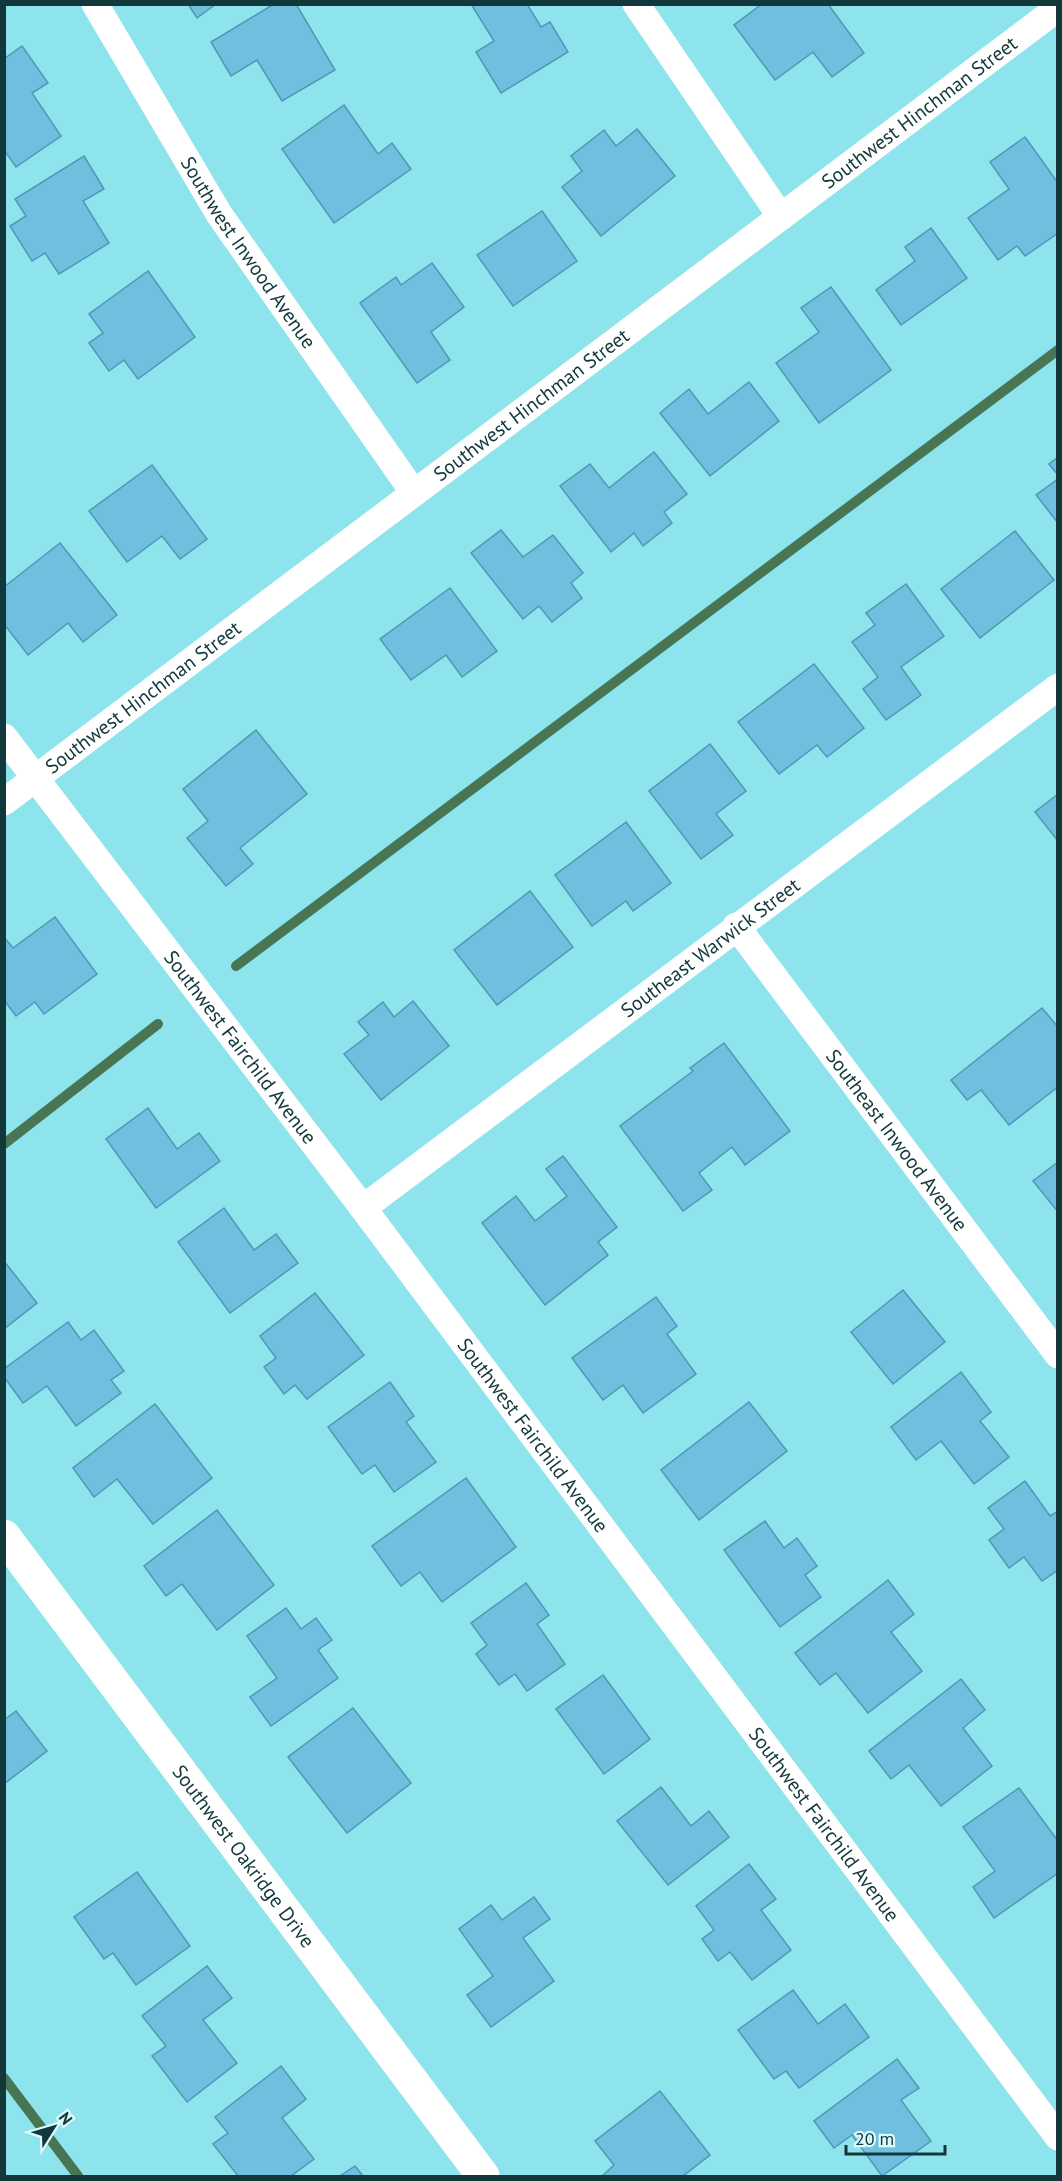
<svg xmlns="http://www.w3.org/2000/svg" width="1062" height="2181" font-family="'PT Sans',sans-serif">
<rect width="100%" height="100%" fill="#8ee4ed"/>
<g fill="none" stroke-linecap="round" stroke-linejoin="round">
<g stroke="#487655" stroke-width="10">
<path d="M236,966l822,-616"/>
<path d="M4,1144l154,-120"/>
<path d="M4,2078l74,98"/>
</g>
</g>
<g fill="#71bfde" stroke="#4e98b4" stroke-width="1.5">
<path d="M188,4h28l-19,14z"/>
<path d="M274,4h22l39,66 -53,31 -25,-41 -26,16 -20,-34z"/>
<path d="M471,4h56l14,23 9,-5 18,30 -67,41 -25,-41 18,-11z"/>
<path d="M762,4h66l36,49 -32,24 -19,-25 -38,28 -41,-55z"/>
<path d="M22,46l26,37 -16,10 29,43 -45,31 -12,-17v-91z"/>
<path d="M344,105l34,49 14,-11 19,26 -77,54 -52,-74z"/>
<path d="M637,129l38,47 -74,60 -39,-49 20,-16 -11,-15 33,-26 12,16z"/>
<path d="M1025,137l33,46v50l-33,23 -8,-10 -19,14 -30,-42 41,-29 -19,-27z"/>
<path d="M84,156l20,33 -21,12 26,42 -50,31 -14,-21 -13,8 -22,-35 16,-10 -11,-17z"/>
<path d="M542,211l35,50 -64,45 -36,-51z"/>
<path d="M931,228l36,50 -66,47 -25,-35 39,-29 -10,-14z"/>
<path d="M432,263l32,44 -33,25 19,28 -33,23 -57,-80 36,-26 5,8z"/>
<path d="M148,271l47,66 -57,42 -14,-19 -15,11 -20,-28 14,-10 -14,-19z"/>
<path d="M831,287l60,83 -72,53 -43,-60 43,-31 -18,-24z"/>
<path d="M749,382l30,39 -69,55 -50,-63 29,-24 19,25z"/>
<path d="M654,452l33,42 -23,18 8,11 -29,23 -9,-13 -23,19 -51,-66 30,-22 19,24z"/>
<path d="M1058,457v18l-9,-11z"/>
<path d="M152,465l55,74 -27,20 -18,-23 -35,26 -38,-51z"/>
<path d="M1058,479v44l-22,-28z"/>
<path d="M501,530l22,27 30,-22 30,38 -12,10 11,15 -30,24 -13,-16 -16,13 -52,-66z"/>
<path d="M1015,531l39,49 -74,58 -39,-49z"/>
<path d="M60,543l57,72 -34,27 -15,-19 -40,32 -24,-31v-37z"/>
<path d="M906,584l38,52 -43,31 20,28 -35,25 -23,-31 15,-12 -26,-35 23,-17 -9,-12z"/>
<path d="M450,588l47,63 -35,26 -16,-22 -35,25 -31,-41z"/>
<path d="M814,664l50,64 -37,29 -10,-12 -38,29 -41,-52z"/>
<path d="M256,730l51,64 -67,54 13,16 -27,22 -39,-48 21,-17 -25,-32z"/>
<path d="M710,744l36,47 -30,23 17,21 -32,24 -52,-68z"/>
<path d="M1058,794v47l-23,-29z"/>
<path d="M626,822l45,61 -38,28 -7,-10 -34,25 -37,-51z"/>
<path d="M530,891l43,56 -76,58 -43,-55z"/>
<path d="M55,917l42,57 -53,40 -9,-12 -19,14 -12,-16v-63l9,11z"/>
<path d="M413,1001l36,45 -68,54 -37,-46 25,-19 -11,-13 25,-20 11,15z"/>
<path d="M1042,1008l16,19v60l-49,38 -28,-35 -14,10 -16,-20z"/>
<path d="M724,1043l66,88 -45,34 -13,-18 -33,26 13,17 -29,21 -63,-85 73,-55 -3,-3z"/>
<path d="M148,1108l29,41 22,-16 21,28 -64,47 -50,-69z"/>
<path d="M563,1156l54,71 -19,15 10,13 -63,50 -63,-82 34,-27 19,25 32,-25 -21,-27z"/>
<path d="M1058,1162v50l-25,-31z"/>
<path d="M224,1208l30,42 22,-16 22,29 -68,50 -52,-71z"/>
<path d="M4,1261l33,42 -33,26z"/>
<path d="M903,1290l42,52 -52,42 -42,-52z"/>
<path d="M315,1293l49,62 -57,44 -12,-14 -11,9 -20,-27 12,-9 -16,-22z"/>
<path d="M656,1297l21,29 -10,8 29,40 -53,39 -20,-28 -20,15 -31,-42z"/>
<path d="M68,1322l13,18 13,-10 30,41 -13,9 10,13 -45,33 -29,-40 -24,17 -19,-26v-8z"/>
<path d="M961,1372l30,40 -11,9 29,36 -35,27 -33,-43 -25,19 -25,-33z"/>
<path d="M390,1382l24,34 -8,6 30,40 -42,30 -19,-27 -13,9 -34,-47z"/>
<path d="M749,1402l38,49 -88,69 -38,-50z"/>
<path d="M155,1404l57,74 -59,46 -36,-45 -23,18 -21,-29z"/>
<path d="M466,1478l50,69 -74,55 -22,-30 -19,14 -29,-40z"/>
<path d="M1025,1481l25,35 8,-5v59l-16,11 -18,-24 -15,11 -20,-28 15,-11 -16,-21z"/>
<path d="M217,1510l57,75 -57,45 -35,-46 -16,12 -22,-30z"/>
<path d="M765,1521l19,27 13,-10 20,28 -12,9 16,22 -41,30 -56,-77z"/>
<path d="M888,1580l26,34 -23,18 31,39 -54,42 -32,-40 -16,12 -25,-32z"/>
<path d="M526,1583l23,32 -12,9 28,40 -38,27 -12,-17 -16,11 -23,-31 11,-9 -16,-22z"/>
<path d="M286,1608l15,21 15,-11 16,22 -14,10 20,28 -67,48 -21,-29 27,-19 -30,-42z"/>
<path d="M603,1675l47,64 -46,35 -48,-65z"/>
<path d="M961,1679l24,31 -22,18 29,38 -51,40 -32,-41 -18,14 -22,-28z"/>
<path d="M353,1708l58,75 -64,50 -59,-76z"/>
<path d="M16,1711l31,40 -43,33v-64z"/>
<path d="M661,1787l30,39 18,-15 20,26 -61,48 -51,-64z"/>
<path d="M1019,1788l39,53v32l-64,45 -21,-31 22,-16 -32,-44z"/>
<path d="M749,1864l27,35 -15,11 30,40 -39,30 -22,-28 -12,9 -16,-22 12,-9 -18,-24z"/>
<path d="M137,1872l53,74 -54,39 -23,-32 -9,6 -30,-42z"/>
<path d="M534,1897l16,22 -27,19 31,43 -63,46 -24,-32 26,-19 -34,-47 32,-24 11,15z"/>
<path d="M207,1966l25,32 -29,22 34,43 -50,39 -35,-46 14,-10 -24,-30z"/>
<path d="M793,1990l25,34 27,-20 24,33 -70,51 -13,-17 -12,8 -36,-49z"/>
<path d="M897,2059l22,29 -18,12 30,41 -49,35 -30,-41 -18,13 -20,-27z"/>
<path d="M281,2066l25,33 -24,19 32,41 -23,17h-53l-25,-32 15,-11 -13,-16z"/>
<path d="M660,2091l50,64 -27,21h-81l12,-11 -19,-24z"/>
<path d="M355,2166l8,10h-23z"/>
</g>
<g fill="none" stroke-linecap="round" stroke-linejoin="round">
<g stroke="#fff" stroke-width="27">
<path id="s1" d="M95,4l124,210 195,279"/>
<path d="M636,4l145,213"/>
<path id="s2" d="M4,737l359,471 695,929"/>
<path id="s3" d="M4,802l1054,-794"/>
<path id="s4" d="M736,926l322,429"/>
<path id="s5" d="M363,1208l695,-521"/>
</g>
<path stroke="#fff" stroke-width="33" id="s6" d="M4,1536l479,640"/>
</g>
<g text-anchor="middle" stroke-width="4.5" stroke-linejoin="round" paint-order="stroke">
<g font-size="20" fill="#13383c" stroke="#dbfbff">
<text dy="7" stroke="none"><textPath href="#s3" startOffset="1146">Southwest Hinchman Street</textPath></text>
<text dy="7" stroke="none"><textPath href="#s1" startOffset="292">Southwest Inwood Avenue</textPath></text>
<text dy="7" stroke="none"><textPath href="#s3" startOffset="660">Southwest Hinchman Street</textPath></text>
<text dy="7" stroke="none"><textPath href="#s3" startOffset="174">Southwest Hinchman Street</textPath></text>
<text dy="7" stroke="none"><textPath href="#s5" startOffset="434">Southeast Warwick Street</textPath></text>
<text dy="7" stroke="none"><textPath href="#s2" startOffset="390">Southwest Fairchild Avenue</textPath></text>
<text dy="7" stroke="none"><textPath href="#s4" startOffset="268">Southeast Inwood Avenue</textPath></text>
<text dy="7" stroke="none"><textPath href="#s2" startOffset="876">Southwest Fairchild Avenue</textPath></text>
<text dy="7" stroke="none"><textPath href="#s2" startOffset="1362">Southwest Fairchild Avenue</textPath></text>
<text dy="7" stroke="none"><textPath href="#s6" startOffset="400">Southwest Oakridge Drive</textPath></text>
</g>
</g>
<rect width="1062" height="2181" fill="none" stroke="#13383c" stroke-width="12"/>
<g transform="translate(54 2127) rotate(53)" stroke="#dbfbff" stroke-width="4.5" paint-order="stroke">
<path d="M0-4.5L10 22L0 15L-10 22Z" fill="#13383c"/>
<text y="-9" font-size="16" font-weight="bold" text-anchor="middle" fill="#13383c">N</text>
</g>
<path d="M846 2145v9h99v-9" fill="none" stroke="#13383c" stroke-width="3"/>
<text x="855" y="2145" font-size="18" fill="#13383c" stroke="#dbfbff" stroke-width="4.5" paint-order="stroke">20 m</text>
</svg>
